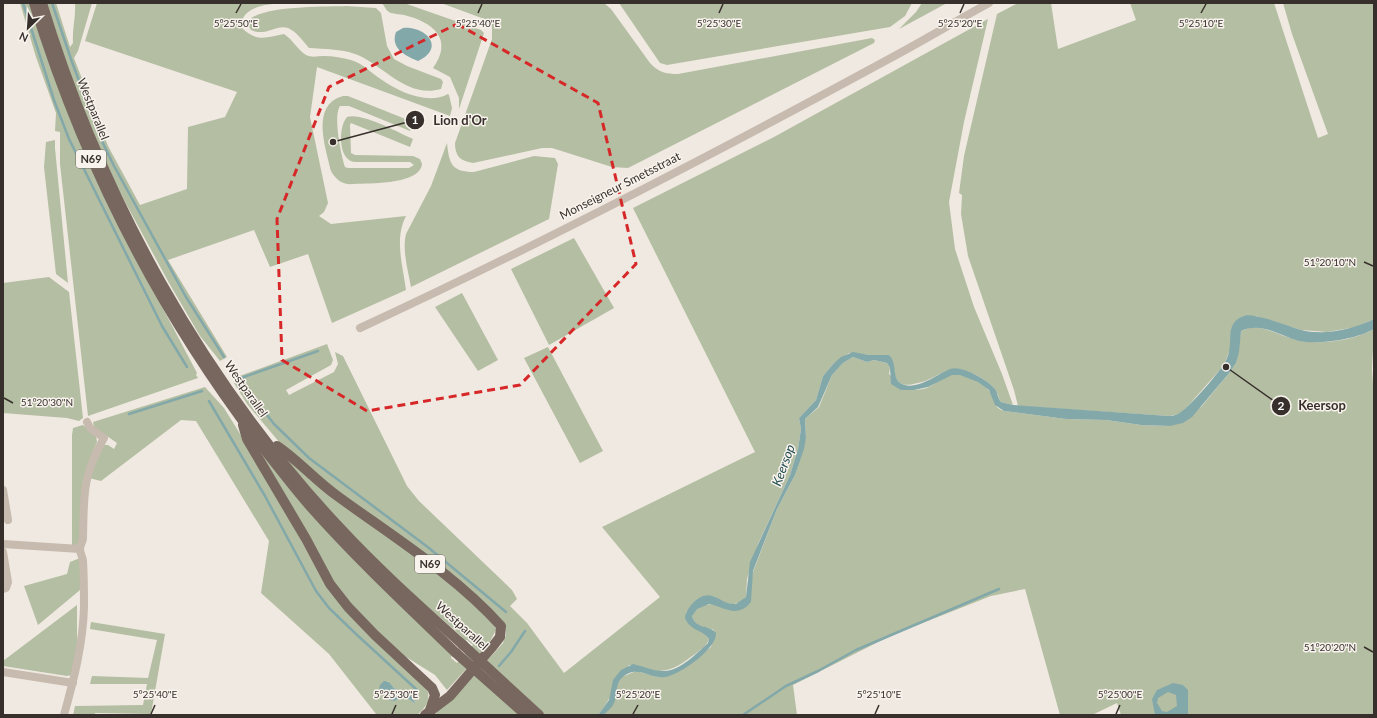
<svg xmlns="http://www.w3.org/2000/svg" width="1377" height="718" font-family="Lato,sans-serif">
<rect width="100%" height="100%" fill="#f0e9e1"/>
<g fill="#b4bea2" fill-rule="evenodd">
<path d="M20,3h11l117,277 49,93 -1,2 2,3 -110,38 -28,-252v-32l-5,-1 1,-18 -20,-56z"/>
<path d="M44,3h12l14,44 3,-4c-1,-14 3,-26 2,-40h17l-14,48 -4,7 34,88 32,59 47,-16 1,-62 37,-10 12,-25 -152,-51 12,-38h187c-16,1 -43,3 -43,24 15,15 24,11 43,7 9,6 14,16 22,21 6,3 12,1 18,1 9,0 19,2 27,4 13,4 20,13 31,20 17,12 46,25 66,14l1,1 3,13 -2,8 -133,-49 -7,50 18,86 -4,9 -5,4 12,8 75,-8c-12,23 -3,50 0,74l-74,33 -24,-69 -38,13 -16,-37 -86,30 59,97 -7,4 -20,-25 -31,-53 -71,-131z"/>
<path d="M381,3h23l77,27 3,3 -25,76v-11l-9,-21 -17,-9c21,-29 0,-46 -29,-53 -4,-1 -12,-1 -15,-3 -4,-2 -4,-7 -8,-9z"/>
<path d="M441,3h163l7,6 39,54c8,9 16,11 28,11l194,-36 3,2 -1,3 -246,125 -16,-1 -60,-19h-10l-69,15c-13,-2 -18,-7 -18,-20l37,-104v-12l-5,-7z"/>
<path d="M619,3h293l-7,13 -15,11 -223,38 -7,-2z"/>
<path d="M922,3h25l-48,26 17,-17z"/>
<path d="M1018,3h33l7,46 78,-29 -6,-17h144l44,135 10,-4 -36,-100 -9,-31h91v316l-18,8 -29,5 -26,-2 -45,-14 -24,10 -2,23 -6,16 -37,42 -8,7 -10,2 -151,-10 -4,-16 -46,-134 -7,-42 1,-19 -3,-2 5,-37 33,-142z"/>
<path d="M346,6l30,2 5,5 6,33 7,13 13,7 34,13 2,3 -2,7c-35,10 -58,-25 -86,-35 -14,-5 -31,-5 -46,-6 -6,-7 -12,-16 -21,-20 -12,-4 -22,9 -37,2l-4,-7c8,-18 80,-16 99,-17z"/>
<path d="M988,19l-24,103 -15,80 6,47 19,58 28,67 11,31 -12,-3c-3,-4 -2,-6 -4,-9 -5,-12 -35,-28 -48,-23 -11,4 -20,11 -31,13 -5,1 -11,3 -16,1 -11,-4 -5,-21 -13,-29h-20l-20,-2 -15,10 -11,13 -7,24 -17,18 2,11 -3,20 -8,26 -32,69 -11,35 -1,18c-11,13 -23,5 -35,-1l-25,16 23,27c-2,7 -9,11 -14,15 -15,11 -26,20 -45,16 -8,-2 -13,-5 -21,-5 -11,17 -19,35 -31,50h-164l35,-34 34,-38 3,-8 -1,-9 -165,-131 -60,-52 -33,-39 -13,-21 2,-2 -2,-3 93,-34 6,16 -2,5 -45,25 3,5 45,-23 4,-8 -3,-12 8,4 64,130 12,15 93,89 5,9 -7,7 17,17 37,50 96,-76 -58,-70 153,-75 -122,-244 141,-71z"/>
<path d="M343,96h5l65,26 -3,9 -61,-25h-9c-7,10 1,49 5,61l3,1h61l5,-3 -4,-3h-55c-17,-1 -17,-35 -8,-45 15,-5 52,16 66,22l-3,8 -59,-24 -1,2 1,28 4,2 58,1 7,3 2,5c-2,21 -53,19 -69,20 -10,1 -17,-4 -22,-13 -5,-23 -21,-66 12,-75z"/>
<path d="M55,140v8l13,135 -12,-9 -12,-107 2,-25z"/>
<path d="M447,143c2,21 5,29 27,29l60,-16 21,2 3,6 -9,55 -138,68c-3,-17 -9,-36 -5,-53l25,-48z"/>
<path d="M574,238l40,70 -65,37 -38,-76z"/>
<path d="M49,277l20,15 14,126 -4,3 -12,-3 -64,-5v-130z"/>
<path d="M462,293l36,67 -20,11 -43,-64z"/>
<path d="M1252,327c15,1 27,8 41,12 22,7 61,2 81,-10l-2,40 2,30v316h-253l-4,-12 -25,12h-32l-35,-126 -34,7 -99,39 -99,50 4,30h-193l12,-18 -1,-8 3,-7 4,-5 14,-6 23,6 27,-10 25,-20 3,-17c-9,-4 -19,-2 -22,-14 6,-20 36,-9 51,-7l10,-37 24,-63 18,-34 11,-37 -1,-19 14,-12 13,-32 11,-12 10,-6 14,5 7,-2 13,3 3,5 -1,6 16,16c7,0 15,0 22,-2 9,-4 18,-13 28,-14 11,0 29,9 35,18 6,8 2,15 14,19l62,8 40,1 35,5 29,1 31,-19 29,-35 6,-9 5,-32z"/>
<path d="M548,347l55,104 -23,12 -56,-105z"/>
<path d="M205,387l19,21 36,58 59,107 107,113c5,12 2,20 -9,29h-43l2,-1 -47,-60 -68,-61 8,-52 -73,-120 -15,-1 -80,61 -12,-3 15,-33h4l6,4 3,-6 -23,-16 -1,-5zM388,681l6,7 17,8 5,8 -9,-6 -6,-1 -6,4 -7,-3 -7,-7z"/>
<path d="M83,425l13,11 1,6c-17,36 -17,60 -17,100l-5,4h-3v-111l1,-7z"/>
<path d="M249,434l203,220 -1,4 6,5 16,-18 -6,-5 -4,1 -2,-5 -89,-78 -94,-107 182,140 35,34 1,5 -8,15 -41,45 -12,-15 -32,-20 -48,-46 -20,-25z"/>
<path d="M80,558v32l-42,35 -14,-39 43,-12 3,-12z"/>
<path d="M77,605v43l-6,27 -4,1 -64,-10v-5z"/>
<path d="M91,622l74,12 -14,80 -56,-1v2h-22l2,-9 68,-1 4,-21h-57l2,-8 56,2 9,-38 -67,-11z"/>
</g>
<g fill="#83a8aa" fill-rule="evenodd">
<path d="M403,28c23,-2 43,20 15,33 -13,-5 -28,-13 -22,-29z"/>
<path d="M1247,315c19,2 36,9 54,15 24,6 52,-1 73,-11v10c-17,10 -55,16 -75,12 -19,-5 -38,-20 -58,-10l-2,21 -3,11 -6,9 -38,45 -9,6 -13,3 -29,-1 -35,-5 -40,-1 -62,-8 -9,-6 -6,-15 -11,-8 -18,-7h-8l-24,12 -14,3h-13l-10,-6 -1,-16 -3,-5 -13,-3 -7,2 -14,-5 -10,6 -11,12 -14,32 -13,12 1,19 -2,11 -9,26 -18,34 -24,62 -2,31c-14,17 -26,5 -42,2l-12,5 -5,7c4,14 17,8 24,17 1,16 -37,42 -51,44 -14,2 -25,-10 -38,-3 -15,9 -7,18 -13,29 -2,5 -7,8 -10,12h-6l11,-15 4,-20 8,-10 12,-6c10,2 19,7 30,7 16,1 34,-18 45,-28l1,-4c-7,-10 -19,-8 -24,-21 1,-10 15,-26 27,-22 10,3 12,8 24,8l10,-7 4,-35 40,-87 8,-26 3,-20 -2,-11 17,-18 7,-24 11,-13 7,-6 12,-5 16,3h20c9,8 2,24 13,29 14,7 36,-10 48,-15 12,-4 37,11 44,19 4,4 3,9 7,14l12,3 156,11c3,0 6,-1 9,-2 9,-4 46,-46 49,-56 8,-18 -5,-36 20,-43z"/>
<path d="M384,681l5,1 5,6 17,8 5,8 -9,-6 -6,-1 -6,4 -6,-1 -10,-11 1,-4z"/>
<path d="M1173,683l10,2 5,5v25h-33l-3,-16 5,-9zM1168,692l8,3 1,11 -10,6 -5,-1 -5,-8 1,-5z"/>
</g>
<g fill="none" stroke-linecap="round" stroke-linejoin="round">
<g stroke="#83a8aa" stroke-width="2.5">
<path d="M23,3l31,97 15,39 93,187 25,41"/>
<path d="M52,3l20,59 29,77 12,25 73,133 38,60"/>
<path d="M241,378l77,-27"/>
<path d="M246,388l28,36 35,34 120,90 77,64"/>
<path d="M209,401l56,95 51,95 13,17 27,26 61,56"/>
<path d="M129,414l73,-23"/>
<path d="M499,666l12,-14 14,-21"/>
<path d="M743,715l43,-29 32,-15 38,-21 143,-61"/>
</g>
<g stroke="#c7baae" stroke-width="8">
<path d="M360,328c179,-83 354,-174 527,-268 34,-18 67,-38 102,-57"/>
<path d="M3,490l5,30"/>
<path d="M3,544l77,5"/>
<path d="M3,552l5,30 -2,6 -3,1"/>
<path d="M3,672l70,11"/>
<path d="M64,715c10,-36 19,-71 20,-108 0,-15 0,-30 -1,-46 0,-4 -3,-7 -3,-12 0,-4 3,-7 3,-11 1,-42 -1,-62 21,-100l-14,-10 -3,-6"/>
</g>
<g stroke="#77675e" stroke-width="10">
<path d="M34,3c49,159 123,305 223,437 17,22 34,44 52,65 46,52 97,100 147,148"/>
<path d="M42,3c59,194 160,378 299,526 39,42 81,79 122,116"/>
<path d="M243,425l4,14 59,100 24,45 18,23 27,28 57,53 3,7 -5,15"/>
<path d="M277,446c21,14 38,34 59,49 56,41 118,79 165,131l-1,11 -7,9 -43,50 -25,19"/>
</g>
<g stroke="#77675e" stroke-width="10">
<path d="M463,645l76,70"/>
<path d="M456,653l70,62"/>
</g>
</g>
<path fill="none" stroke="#d62828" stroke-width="3" stroke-dasharray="8 5" stroke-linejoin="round" d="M457,24l141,79 38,161 -116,121 -153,26 -85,-51 -5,-141 52,-132z"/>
<path fill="none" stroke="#372f2b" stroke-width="1.5" d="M236,13l5,-9M478,13l4,-9M719,13l4,-9M960,13l4,-9M1201,13l5,-9M1364,262l9,4M4,398l9,5M1364,647l9,5M151,714l4,-9M392,714l4,-9M633,714l5,-9M875,714l4,-9M1116,714l4,-9"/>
<g text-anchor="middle" stroke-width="3" stroke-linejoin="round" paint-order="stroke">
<g fill="#f8f3ed" stroke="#716a65" stroke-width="1">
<rect x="76" y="150" width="30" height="18" rx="3"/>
<rect x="415" y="555" width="30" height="18" rx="3"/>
</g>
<g font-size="11" font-weight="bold" fill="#372f2b">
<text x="91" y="163">N69</text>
<text x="430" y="568">N69</text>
</g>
<g font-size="12" fill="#372f2b" stroke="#f8f3ed">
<text transform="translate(93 109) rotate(68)" y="4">Westparallel</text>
<text transform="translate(620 186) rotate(-27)" y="4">Monseigneur Smetsstraat</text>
<text transform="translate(246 389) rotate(55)" y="4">Westparallel</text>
<text transform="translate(462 626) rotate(42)" y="4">Westparallel</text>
</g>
<g font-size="13" font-style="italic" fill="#255054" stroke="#f8f3ed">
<text transform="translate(783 465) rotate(-70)" y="5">Keersop</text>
</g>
</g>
<g font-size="10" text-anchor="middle" fill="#372f2b" stroke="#f8f3ed" stroke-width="3" stroke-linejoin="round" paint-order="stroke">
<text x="236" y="27">5°25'50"E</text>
<text x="478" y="27">5°25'40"E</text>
<text x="719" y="27">5°25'30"E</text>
<text x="960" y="27">5°25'20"E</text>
<text x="1201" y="27">5°25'10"E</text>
<text x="1330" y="266">51°20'10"N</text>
<text x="47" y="406">51°20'30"N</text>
<text x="1330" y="651">51°20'20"N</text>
<text x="155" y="698">5°25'40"E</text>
<text x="396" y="698">5°25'30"E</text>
<text x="638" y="698">5°25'20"E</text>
<text x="879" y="698">5°25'10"E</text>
<text x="1120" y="698">5°25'00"E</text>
</g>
<path fill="none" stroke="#372f2b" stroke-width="1.5" d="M333 142L415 120M1226 367L1281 406"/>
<g fill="#372f2b" stroke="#f8f3ed" stroke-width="1.5">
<circle cx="333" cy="142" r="4"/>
<circle cx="1226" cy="367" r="4"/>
<circle cx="415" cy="120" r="10"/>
<circle cx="1281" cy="406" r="10"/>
</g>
<g font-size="12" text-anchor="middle" font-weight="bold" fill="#fff">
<text x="415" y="124">1</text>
<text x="1281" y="410">2</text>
</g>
<g font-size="13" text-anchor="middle" font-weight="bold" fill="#372f2b" stroke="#f8f3ed" stroke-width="3" stroke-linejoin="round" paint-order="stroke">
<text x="460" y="125">Lion d'Or</text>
<text x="1322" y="410">Keersop</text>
</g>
<rect width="1377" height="718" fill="none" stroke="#372f2b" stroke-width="8"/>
<g transform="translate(28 28) rotate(205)" stroke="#f8f3ed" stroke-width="3" paint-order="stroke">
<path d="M0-3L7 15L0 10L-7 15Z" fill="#372f2b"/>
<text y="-6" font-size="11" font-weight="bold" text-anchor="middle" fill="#372f2b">N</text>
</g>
</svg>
